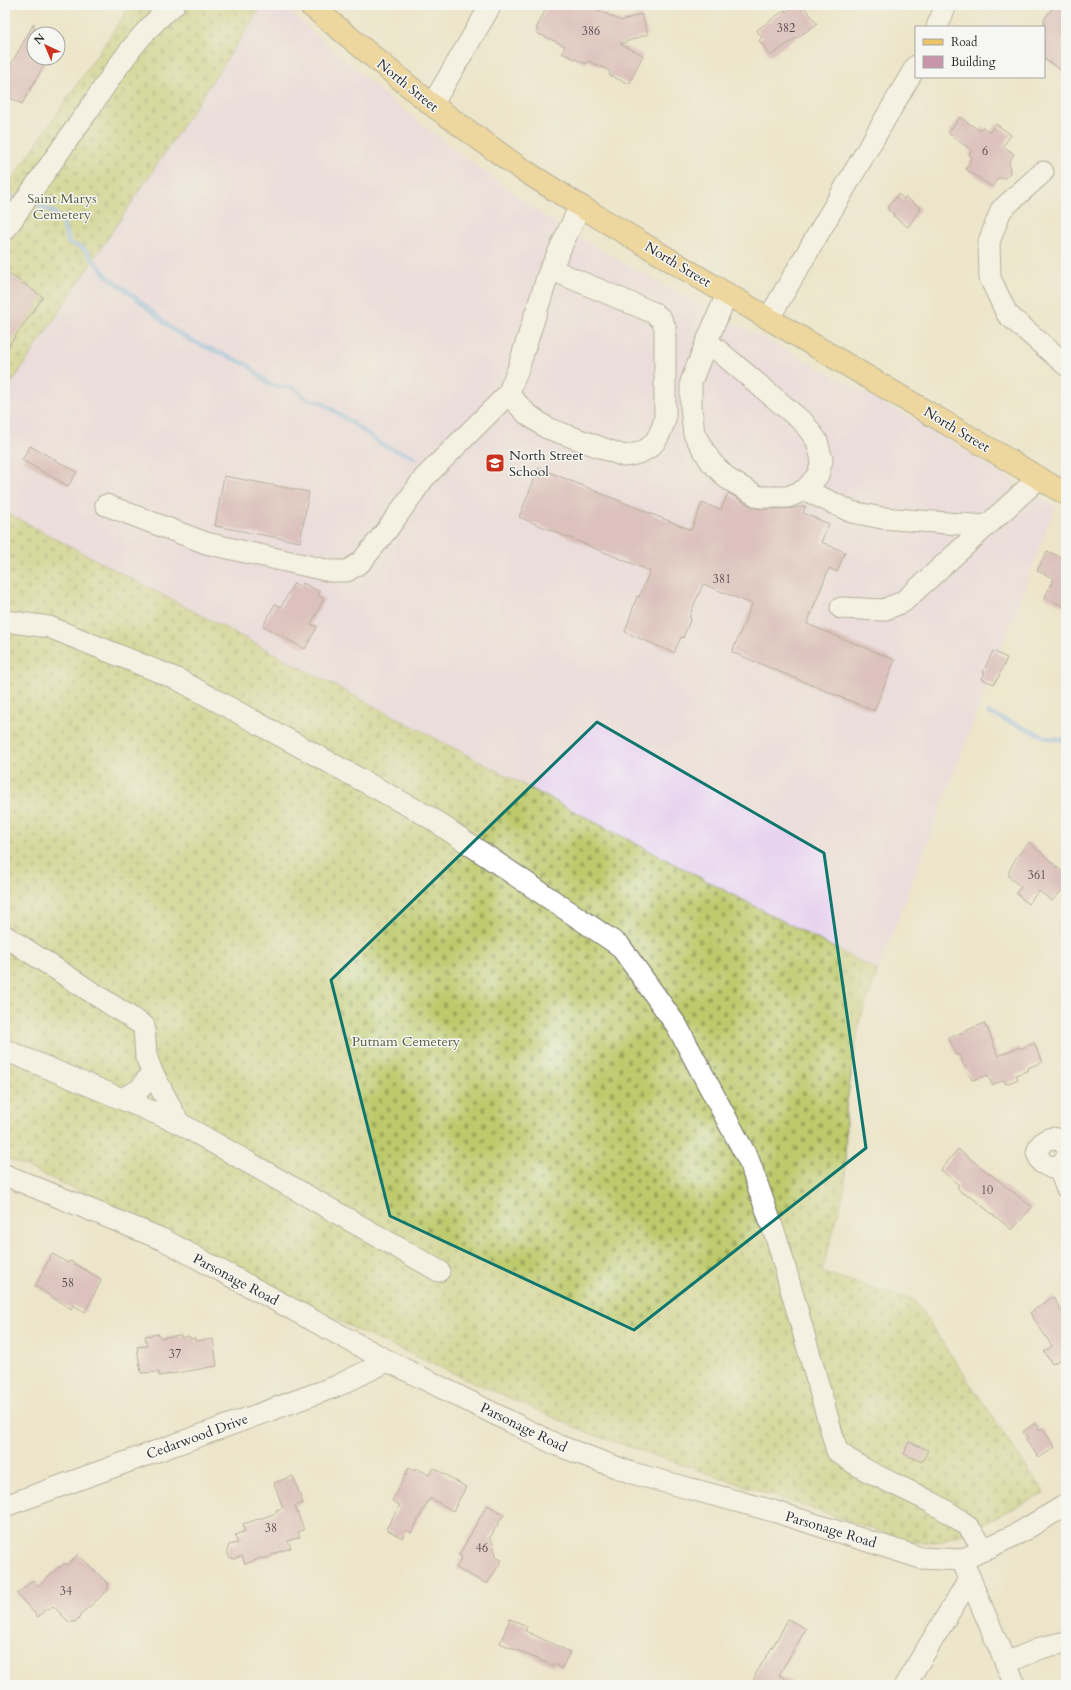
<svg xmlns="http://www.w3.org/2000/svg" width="1071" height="1690" font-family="Cardo,serif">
<defs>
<pattern id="cemetery-stones" width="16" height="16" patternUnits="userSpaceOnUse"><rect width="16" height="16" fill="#bdca6c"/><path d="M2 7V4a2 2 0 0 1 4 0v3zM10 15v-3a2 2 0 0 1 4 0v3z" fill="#9aa459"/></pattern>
</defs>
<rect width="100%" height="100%" fill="#f6f6f2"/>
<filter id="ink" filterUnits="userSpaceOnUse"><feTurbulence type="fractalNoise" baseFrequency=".025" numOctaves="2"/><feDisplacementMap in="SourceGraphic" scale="8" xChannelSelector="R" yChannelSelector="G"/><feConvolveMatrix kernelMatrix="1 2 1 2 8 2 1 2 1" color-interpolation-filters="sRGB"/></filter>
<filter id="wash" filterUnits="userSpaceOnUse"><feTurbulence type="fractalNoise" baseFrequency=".012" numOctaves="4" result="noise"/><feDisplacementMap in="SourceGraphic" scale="16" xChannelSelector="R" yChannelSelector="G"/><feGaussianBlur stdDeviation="0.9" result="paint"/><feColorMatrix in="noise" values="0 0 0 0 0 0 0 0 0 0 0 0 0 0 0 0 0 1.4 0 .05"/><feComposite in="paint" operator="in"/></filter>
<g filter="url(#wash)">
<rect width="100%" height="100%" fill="#ece5ca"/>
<path fill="#e7d2ef" d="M263,5h20l100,89 64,50 97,72 79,47 291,156 141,88 -177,464 -873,-459v-119z"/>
<g fill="url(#cemetery-stones)" stroke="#747a4c">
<path d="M131,5h132l-258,388v-203z"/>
<path d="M5,512l873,459 -18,48 -14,89 -1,80 -23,84 92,28 130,193 -80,40 -24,9h-29l-323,-109 -223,-99 -80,-40 -134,-70 -146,-67z"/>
</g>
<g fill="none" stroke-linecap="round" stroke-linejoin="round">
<g stroke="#85b4f0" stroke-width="4.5">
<path d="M5,193l9,5"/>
<path d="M39,206l15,6 8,10 7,21 14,5 24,28 22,16 43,37 18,11 58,25 22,20 24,3 13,11 14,3 27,18 36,26 31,11"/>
<path d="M989,713l59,25 18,2"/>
</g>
</g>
<g id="blocks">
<g fill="#c895ab">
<path d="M548,5h39l34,16 20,-7 7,20 -28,10 23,11 -14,29 -20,-9 1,-4 -22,-10 -2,3 -24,-11 3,-7 -28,-13 1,-3 -2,-1z"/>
<path d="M796,5h7l14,19 -47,32 -11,-16 3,-2 -5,-8 28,-20 1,2z"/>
<path d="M1054,5h12v30l-5,8 5,3v27l-22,-14v-39z"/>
<path d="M34,23v35h14l-26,46 -17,-9v-29l4,2z"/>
<path d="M960,117l20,14 2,-4 8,5 6,-8 15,11 -8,11 11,8 -5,8 1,11 -5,5h-7l-6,9 -26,-18 6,-12 -3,-2 2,-5 -23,-17z"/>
<path d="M898,194l6,5 1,-2 16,11 -13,19 -15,-11 1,-2 -7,-5z"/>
<path d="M5,271l38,26 -38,54z"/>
<path d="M30,446l47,26 -9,14 -46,-26z"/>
<path d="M539,468l152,62 11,-27 19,7 7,-17 25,14 6,2h29l18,-3 -3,7 26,11 -8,18 24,10 -8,20 -8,-4 -22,56 88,36 -21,51 -142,-59 20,-48 -49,-20 -14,33 2,1 -8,20 -2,-1 -7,16 -49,-21 12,-36 2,1 11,-26 -131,-54z"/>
<path d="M224,476l85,16 -9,50 -85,-16z"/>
<path d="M1066,550v57l-21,-10 9,-19 -17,-7 10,-20 16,7z"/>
<path d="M294,583l7,4 2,-4 17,9 -2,3 6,4 -13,25 6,3 -12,22 -42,-23 12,-22 6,3z"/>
<path d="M993,651l14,7 -9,20 -1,1 -3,5 -12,-5 3,-6 -2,-1z"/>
<path d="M1029,842l37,33v11l-14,15 -13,-10 -11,13 -12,-11 5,-6 -12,-10v-5l6,-13z"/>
<path d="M984,1023l2,5 1,-1 11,29 21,-9 1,2 14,-6 8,19 -14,6 1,2 -13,5 2,4 -12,5 -2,-4 -12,5 -4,-10 -16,5 -14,-26 -2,1 -7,-17z"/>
<path d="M958,1149l74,58 -20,23 -42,-34 -8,-3 -5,-6 2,-2 -18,-15z"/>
<path d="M52,1254l16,9 2,-2 31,18 -1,1 1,1 -16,31 -12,-7 -2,4 -36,-23z"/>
<path d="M1053,1297l13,21v48l-5,-7 -9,5 -8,-12 8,-6 -22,-33z"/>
<path d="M159,1334l1,4 21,-3v3l8,-2 1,3 5,-1v3l18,-2 4,27 -58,10v-4l-18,1 -4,-26 10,-1 -2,-10z"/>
<path d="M1035,1423l5,7 2,-2 13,19 -16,11 -13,-18 2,-2 -5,-6z"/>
<path d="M909,1442l19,8 -6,12 -18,-8z"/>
<path d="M409,1468l5,3 2,-3 13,7 5,-7 32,19 -13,24 -23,-13 -19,35 -5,-3 -4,8 -16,-9 14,-24 -8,-4z"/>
<path d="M293,1476l10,27 -8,3 9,24 -6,2 2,5 -12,4 3,7 -16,5 -7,5h-7l-16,6 -3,-8 -8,3 -5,-2 -2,-6 2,-6 9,-2 -3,-8 10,-4 -2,-7 34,-11 -1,-3 7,-2 -9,-25z"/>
<path d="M487,1505l17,9 -15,25 3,2 5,17 5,2 -15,24 -31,-16 6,-11 -3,-2z"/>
<path d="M78,1554l30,30v6l-28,25v2l-5,5h-6l-16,-16 -4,4 -2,-2 -9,9 -21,-23 16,-14 6,6 21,-20 1,1 4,-4 2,2z"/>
<path d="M510,1619l17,7 -2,5 45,21 -8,16 -8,-4 -1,2 -53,-23z"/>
<path d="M788,1619l18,10 -27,46 17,10h-45l5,-10h-1l24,-39z"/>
</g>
</g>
</g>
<g filter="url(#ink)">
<use href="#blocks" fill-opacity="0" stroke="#6f6c63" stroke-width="1"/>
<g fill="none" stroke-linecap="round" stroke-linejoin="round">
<g stroke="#6f6c63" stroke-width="23">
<g id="minor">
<path d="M937,27l9,-22"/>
<path d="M432,105l59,-100"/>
<path d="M1043,172l-42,38 -12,32 1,36 17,36 59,51"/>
<path d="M5,230c28,-41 56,-81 85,-122 24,-36 49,-76 84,-103"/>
<path d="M769,318l147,-252"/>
<path d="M707,341l97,82 13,18 5,19 -4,15 -13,15 -17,7h-29l-31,-18 -17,-17 -17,-28 -3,-27v-25l16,-41 20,-47"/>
<path d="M508,394l19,20 20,14 77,28c26,-3 34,-13 41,-37v-92l-4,-8 -7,-6 -104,-44"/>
<path d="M805,490l47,22 30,6 104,8"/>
<path d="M106,505l100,38 124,28h17l14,-9 26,-32 37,-52 84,-84 9,-22 31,-97 32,-69"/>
<path d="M841,608l42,2 20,-8 136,-124"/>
<path d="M5,621l44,6 128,52 252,138 191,129 57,80 72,135 29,82 59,208c39,31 90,42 129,74 7,6 13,17 18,25"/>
<path d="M5,936l139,90 2,30 6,16 27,51 260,148"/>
<path d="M5,1050l117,49"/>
<path d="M152,1072l-12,17 -18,10 57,24"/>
<path d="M1066,1146c-9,-13 -25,-9 -29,7l5,10 10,5 11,-5 3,-5"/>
<path d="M1058,1166l8,21"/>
<path d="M5,1175l159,65 224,121 169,84 75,28 141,38 148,47 41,2 55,-26 49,-29"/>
<path d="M5,1506l332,-120 51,-25"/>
<path d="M962,1560l53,125"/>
<path d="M1006,1663l38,-16 22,-5"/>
<path d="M905,1685l65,-107"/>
</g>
</g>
<g stroke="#6f6c63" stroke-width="24">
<path id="major" d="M310,5l122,100 85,61 63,40 147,88 339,200"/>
</g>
<use href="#minor" stroke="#fff" stroke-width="21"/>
<use href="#major" stroke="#edc569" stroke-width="22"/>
</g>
</g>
<path d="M0 0H1071V1690H0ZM597,722l227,131 42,295 -232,182 -244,-114 -59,-236z" fill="#ece5ca" fill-opacity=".55" fill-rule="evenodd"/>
<path fill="none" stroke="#0f766e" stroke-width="3" stroke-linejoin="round" d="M597,722l227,131 42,295 -232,182 -244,-114 -59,-236z"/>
<defs>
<g id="school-square" transform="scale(1)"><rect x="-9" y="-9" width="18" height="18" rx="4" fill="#c8321e" stroke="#f6f6f2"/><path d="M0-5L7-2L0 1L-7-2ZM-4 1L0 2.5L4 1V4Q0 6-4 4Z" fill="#fff"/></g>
</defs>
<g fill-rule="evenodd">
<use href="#school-square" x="495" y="463"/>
</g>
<g text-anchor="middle" stroke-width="3" stroke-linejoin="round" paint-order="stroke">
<g font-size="12" fill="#52464b">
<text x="786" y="32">382</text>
<text x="591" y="35">386</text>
<text x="985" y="155">6</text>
<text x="722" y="583">381</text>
<text x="1037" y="879">361</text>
<text x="987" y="1194">10</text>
<text x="68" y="1287">58</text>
<text x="175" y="1358">37</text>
<text x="271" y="1532">38</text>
<text x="482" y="1552">46</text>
<text x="66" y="1595">34</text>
</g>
<g font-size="14" fill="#2b2b2b" stroke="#f6f6f2">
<text transform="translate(408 85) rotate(39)" y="5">North Street</text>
<text transform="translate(678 264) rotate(31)" y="5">North Street</text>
<text transform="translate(957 429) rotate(31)" y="5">North Street</text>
<text transform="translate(236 1279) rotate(28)" y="5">Parsonage Road</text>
<text transform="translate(524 1427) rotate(26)" y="5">Parsonage Road</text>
<text transform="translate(197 1436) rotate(-20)" y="5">Cedarwood Drive</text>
<text transform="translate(831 1529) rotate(17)" y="5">Parsonage Road</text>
</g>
<g font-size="14" fill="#575b3e" stroke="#f6f6f2">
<text x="62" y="203">Saint Marys<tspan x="62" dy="16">Cemetery</tspan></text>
<text x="406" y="1046">Putnam Cemetery</text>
</g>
<g font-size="14" fill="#2b2b2b" stroke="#f6f6f2" text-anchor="start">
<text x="509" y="460">North Street<tspan x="509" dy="16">School</tspan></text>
</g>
</g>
<rect width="1071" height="1690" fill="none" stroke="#f6f6f2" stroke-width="20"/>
<rect x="915" y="26" width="130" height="52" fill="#f6f6f2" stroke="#a5a5a2"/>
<rect x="923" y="39" width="20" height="6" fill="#edc569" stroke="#a5a5a2"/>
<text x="951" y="46" font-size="12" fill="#2b2b2b">Road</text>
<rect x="923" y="56" width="20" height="12" fill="#c895ab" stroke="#a5a5a2"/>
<text x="951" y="66" font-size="12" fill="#2b2b2b">Building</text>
<g transform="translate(46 46) rotate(316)"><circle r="19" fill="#f6f6f2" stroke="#a5a5a2"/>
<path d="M0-3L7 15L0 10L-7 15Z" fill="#c8321e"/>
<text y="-6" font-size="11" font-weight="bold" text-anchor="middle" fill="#2b2b2b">N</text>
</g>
</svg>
